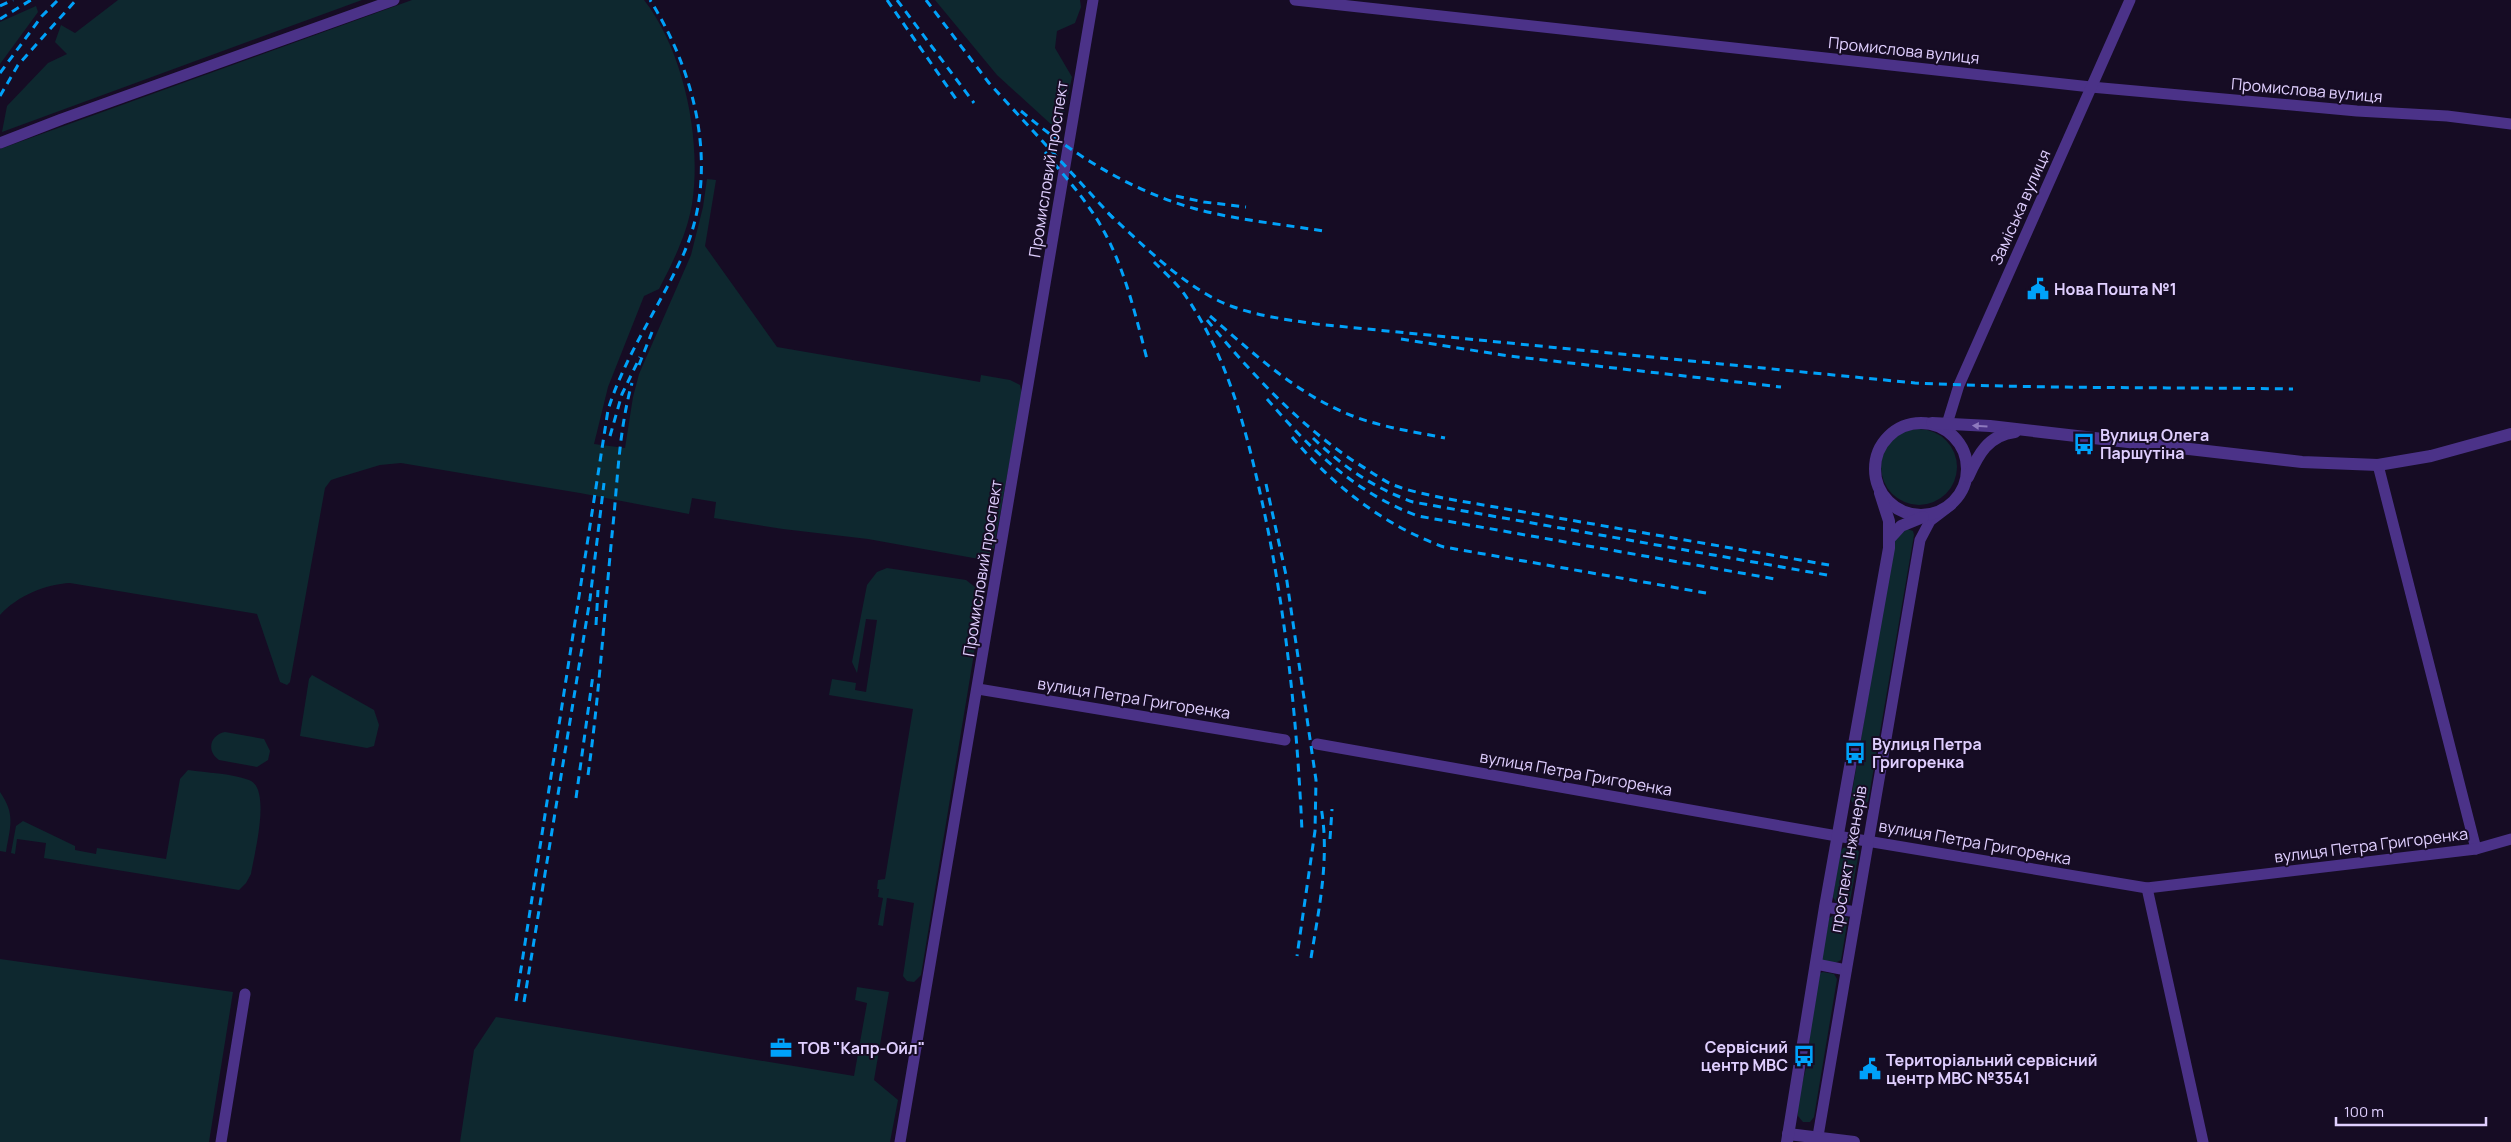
<svg xmlns="http://www.w3.org/2000/svg" width="2511" height="1142" font-family="Manrope,sans-serif">
<rect width="100%" height="100%" fill="#160c24"/>
<g fill="#0e282f">
<path d="M118,0h244l-360,132 5,-26 41,-43 19,-9 -12,-12 6,-17 14,8z"/>
<path d="M412,0h232c40,51 58,140 48,204 -5,30 -19,58 -33,85l-15,7 -36,91 -14,57 31,4 8,-51 6,-23 52,-119 12,-48 4,-28 9,1 -11,66 72,101 203,35 1,-7 29,5 10,5 2,9 -28,154 -5,6 -10,5 -111,-20 -85,-10 -69,-11 2,-16 -24,-4 -3,16 -109,-21 -179,-30 -21,2 -43,13 -6,2 -6,8 -35,194 -3,3 -7,-3 -23,-68 -187,-31c-24,1 -53,13 -70,32v-466z"/>
<path d="M935,0h145l1,7 -6,16 -18,8 -2,17 17,29 -11,50h-7l-57,-52z"/>
<path d="M36,6l2,6 -38,52v-42z"/>
<circle cx="1919" cy="467" r="38"/>
<path d="M1907,529l6,2 1,4 -46,267 -8,3 -8,-3 -1,-3 43,-259z"/>
<path d="M887,568l79,12 14,11 3,8 -62,376 -7,7 -7,-1 -4,-5 11,-73 -27,-5 -4,28 -5,-1 5,-27 -5,-1 1,-8h-2l1,-9 7,-1 28,-170 -84,-14 3,-16 24,4 -1,7 11,2 11,-72 -11,-1 -9,54 -5,-11 15,-77 10,-13z"/>
<path d="M312,675l62,35 5,15 -5,21 -7,2 -67,-12 9,-57z"/>
<path d="M225,732l39,7 6,12 -2,9 -11,7 -38,-7c-13,-9 -9,-25 6,-28z"/>
<path d="M188,770c19,3 42,3 61,10 23,8 5,75 2,94l-5,9 -7,7 -195,-32 2,-15 -29,-4 -2,15 -4,-1 5,-27 7,-5 52,25v4l21,4 1,-6 69,11 14,-80z"/>
<path d="M0,792c16,23 10,35 6,60l-6,-1z"/>
<path d="M1850,846l6,2 3,4 -9,49 -3,4 -10,-1 -4,-7 7,-45 3,-4z"/>
<path d="M1836,914l12,4 -7,42 -6,3 -14,-3 8,-42z"/>
<path d="M0,959l233,33 -24,150h-209z"/>
<path d="M1823,972l11,2 3,5 -23,138 -4,5h-7l-5,-6v-16l9,-36 5,-51 8,-40z"/>
<path d="M857,987l32,5 -15,88 24,20 -8,42h-430l14,-92 22,-33 358,59 13,-73 -12,-3z"/>
</g>
<g fill="none" stroke-linecap="round" stroke-linejoin="round">
<g stroke="#4b3288" stroke-width="11">
<path d="M1295,0l796,87 266,24 90,5 64,8"/>
<path d="M0,143l62,-24 332,-119"/>
<path d="M1947,430v-6l12,-39 171,-385"/>
<path d="M2378,465l98,384"/>
<path d="M978,689l307,51"/>
<path d="M1317,744l520,92 310,52 329,-39 35,-10"/>
<path d="M2147,888l56,254"/>
<path d="M1825,907l31,5"/>
<path d="M1816,964l30,6"/>
<path d="M221,1142l24,-148"/>
<path d="M900,1142l193,-1142"/>
<path d="M1817,1142l103,-602 10,-19 21,-16"/>
</g>
<g stroke="#4b3288" stroke-width="12">
<circle cx="1921" cy="469" r="46"/>
<path d="M1932,423l58,3 312,36 76,3 53,-9 80,-22"/>
<path d="M1968,477c10,-22 20,-42 47,-45"/>
<path d="M1890,538l11,-12 22,-9"/>
<path d="M1788,1134l66,8"/>
<path d="M1787,1142l38,-235 64,-359v-27l-9,-28"/>
</g>
<g stroke="#00a2fa" stroke-width="3" stroke-dasharray="8 6" stroke-linecap="butt">
<path d="M887,0l69,99"/>
<path d="M897,0l77,103"/>
<path d="M926,0l63,83 124,135"/>
<path d="M0,6l13,-6"/>
<path d="M0,19l31,-19"/>
<path d="M0,73l42,-57 16,-16"/>
<path d="M0,96l18,-31 58,-65"/>
<path d="M1021,111c51,43 110,80 175,98 41,11 85,15 127,22"/>
<path d="M1045,152c14,18 30,35 43,54 33,45 45,100 59,153"/>
<path d="M1176,196l28,6 42,5"/>
<path d="M1108,213c34,31 69,67 111,88 30,14 64,18 97,23l599,59c126,6 252,4 378,6"/>
<path d="M1154,262c11,11 25,23 33,36 42,62 60,135 76,208 23,107 34,215 39,325"/>
<path d="M1210,316c41,35 81,73 131,95 32,15 69,20 104,27"/>
<path d="M1207,320c44,53 91,104 148,142 12,7 24,16 36,22 17,7 34,10 52,14l386,67"/>
<path d="M1401,339l108,17 272,31"/>
<path d="M639,365l13,-33"/>
<path d="M1267,399c43,50 88,94 151,117l357,63"/>
<path d="M610,436l12,-42 18,-37"/>
<path d="M1292,437c41,49 93,89 152,110l262,46"/>
<path d="M1313,438c30,29 61,50 100,64l414,73"/>
<path d="M1266,484l20,91 30,205 -1,51 -18,125"/>
<path d="M596,625l2,-35"/>
<path d="M588,775c12,-86 17,-173 26,-260 4,-44 6,-89 18,-132"/>
<path d="M576,798l17,-123"/>
<path d="M1330,839l2,-30"/>
<path d="M1311,958c8,-50 19,-100 10,-151"/>
<path d="M516,1001l92,-591c17,-55 52,-104 76,-157 36,-83 12,-180 -34,-253"/>
<path d="M524,1002l66,-403 14,-116"/>
</g>
</g>
<defs><path id="oneway-solid" d="M-6-.8H1V-3.2L6.5 0L1 3.2V.8H-6Z" transform="scale(1.25)"/></defs>
<use fill="#8e79be" href="#oneway-solid" transform="translate(1980 426) rotate(-177)"/>
<defs>
<g id="civic-bare" transform="scale(1.725)"><path d="M-.6-6.5H3V-4.5H.6V-3L4-1V1h2V6H-6V1h2V-1L-.6-3ZM-1.2 2.5V6h2.4V2.5Z" fill="#00a2fa" stroke="#160c24" stroke-width="2.5" paint-order="stroke"/></g>
<g id="bus-bare" transform="scale(1.725)"><path d="M-5-6H5V4H4V6H2V4H-2V6H-4V4H-5ZM-3.5-4V0h7V-4ZM-3.5 1.2v1.5H-2V1.2ZM2 1.2v1.5H3.5V1.2Z" fill="#00a2fa" stroke="#160c24" stroke-width="2.5" paint-order="stroke"/></g>
<g id="office-bare" transform="scale(1.725)"><path d="M-6-3h4V-5.5h4V-3h4V5H-6ZM-1-4.5V-3h2v-1.5ZM-6 0V1H6V0Z" fill="#00a2fa" stroke="#160c24" stroke-width="2.5" paint-order="stroke"/></g>
</defs>
<g fill-rule="evenodd">
<use href="#civic-bare" x="2038" y="289"/>
<use href="#bus-bare" x="2084" y="444"/>
<use href="#bus-bare" x="1855" y="753"/>
<use href="#office-bare" x="781" y="1048"/>
<use href="#bus-bare" x="1804" y="1056"/>
<use href="#civic-bare" x="1870" y="1069"/>
</g>
<g text-anchor="middle" stroke-width="4" stroke-linejoin="round" paint-order="stroke">
<g font-size="16" fill="#e0cfff" stroke="#160c24">
<text transform="translate(1904 50) rotate(6)" y="6">Промислова вулиця</text>
<text transform="translate(2307 90) rotate(5)" y="6">Промислова вулиця</text>
<text transform="translate(1048 169) rotate(-81)" y="6">Промисловий проспект</text>
<text transform="translate(2020 207) rotate(-66)" y="6">Заміська вулиця</text>
<text transform="translate(982 568) rotate(-81)" y="6">Промисловий проспект</text>
<text transform="translate(1134 698) rotate(9)" y="6">вулиця Петра Григоренка</text>
<text transform="translate(1576 773) rotate(10)" y="6">вулиця Петра Григоренка</text>
<text transform="translate(1975 842) rotate(10)" y="6">вулиця Петра Григоренка</text>
<text transform="translate(2371 845) rotate(-7)" y="6">вулиця Петра Григоренка</text>
<text transform="translate(1848 859) rotate(-80)" y="6">проспект Інженерів</text>
</g>
<g font-size="16" font-weight="bold" fill="#e0cfff" stroke="#160c24" text-anchor="start">
<text x="2054" y="295">Нова Пошта №1</text>
<text x="2100" y="441">Вулиця Олега<tspan x="2100" dy="18">Паршутіна</tspan></text>
<text x="1872" y="750">Вулиця Петра<tspan x="1872" dy="18">Григоренка</tspan></text>
<text x="1788" y="1053" text-anchor="end">Сервісний<tspan x="1788" dy="18">центр МВС</tspan></text>
<text x="798" y="1054">ТОВ "Капр-Ойл"</text>
<text x="1886" y="1066">Територіальний сервісний<tspan x="1886" dy="18">центр МВС №3541</tspan></text>
</g>
</g>
<path d="M2336 1117v8h150v-8" fill="none" stroke="#e0cfff" stroke-width="2.5"/>
<text x="2344" y="1117" font-size="15" fill="#e0cfff" stroke="#160c24" stroke-width="4" paint-order="stroke">100 m</text>
</svg>
